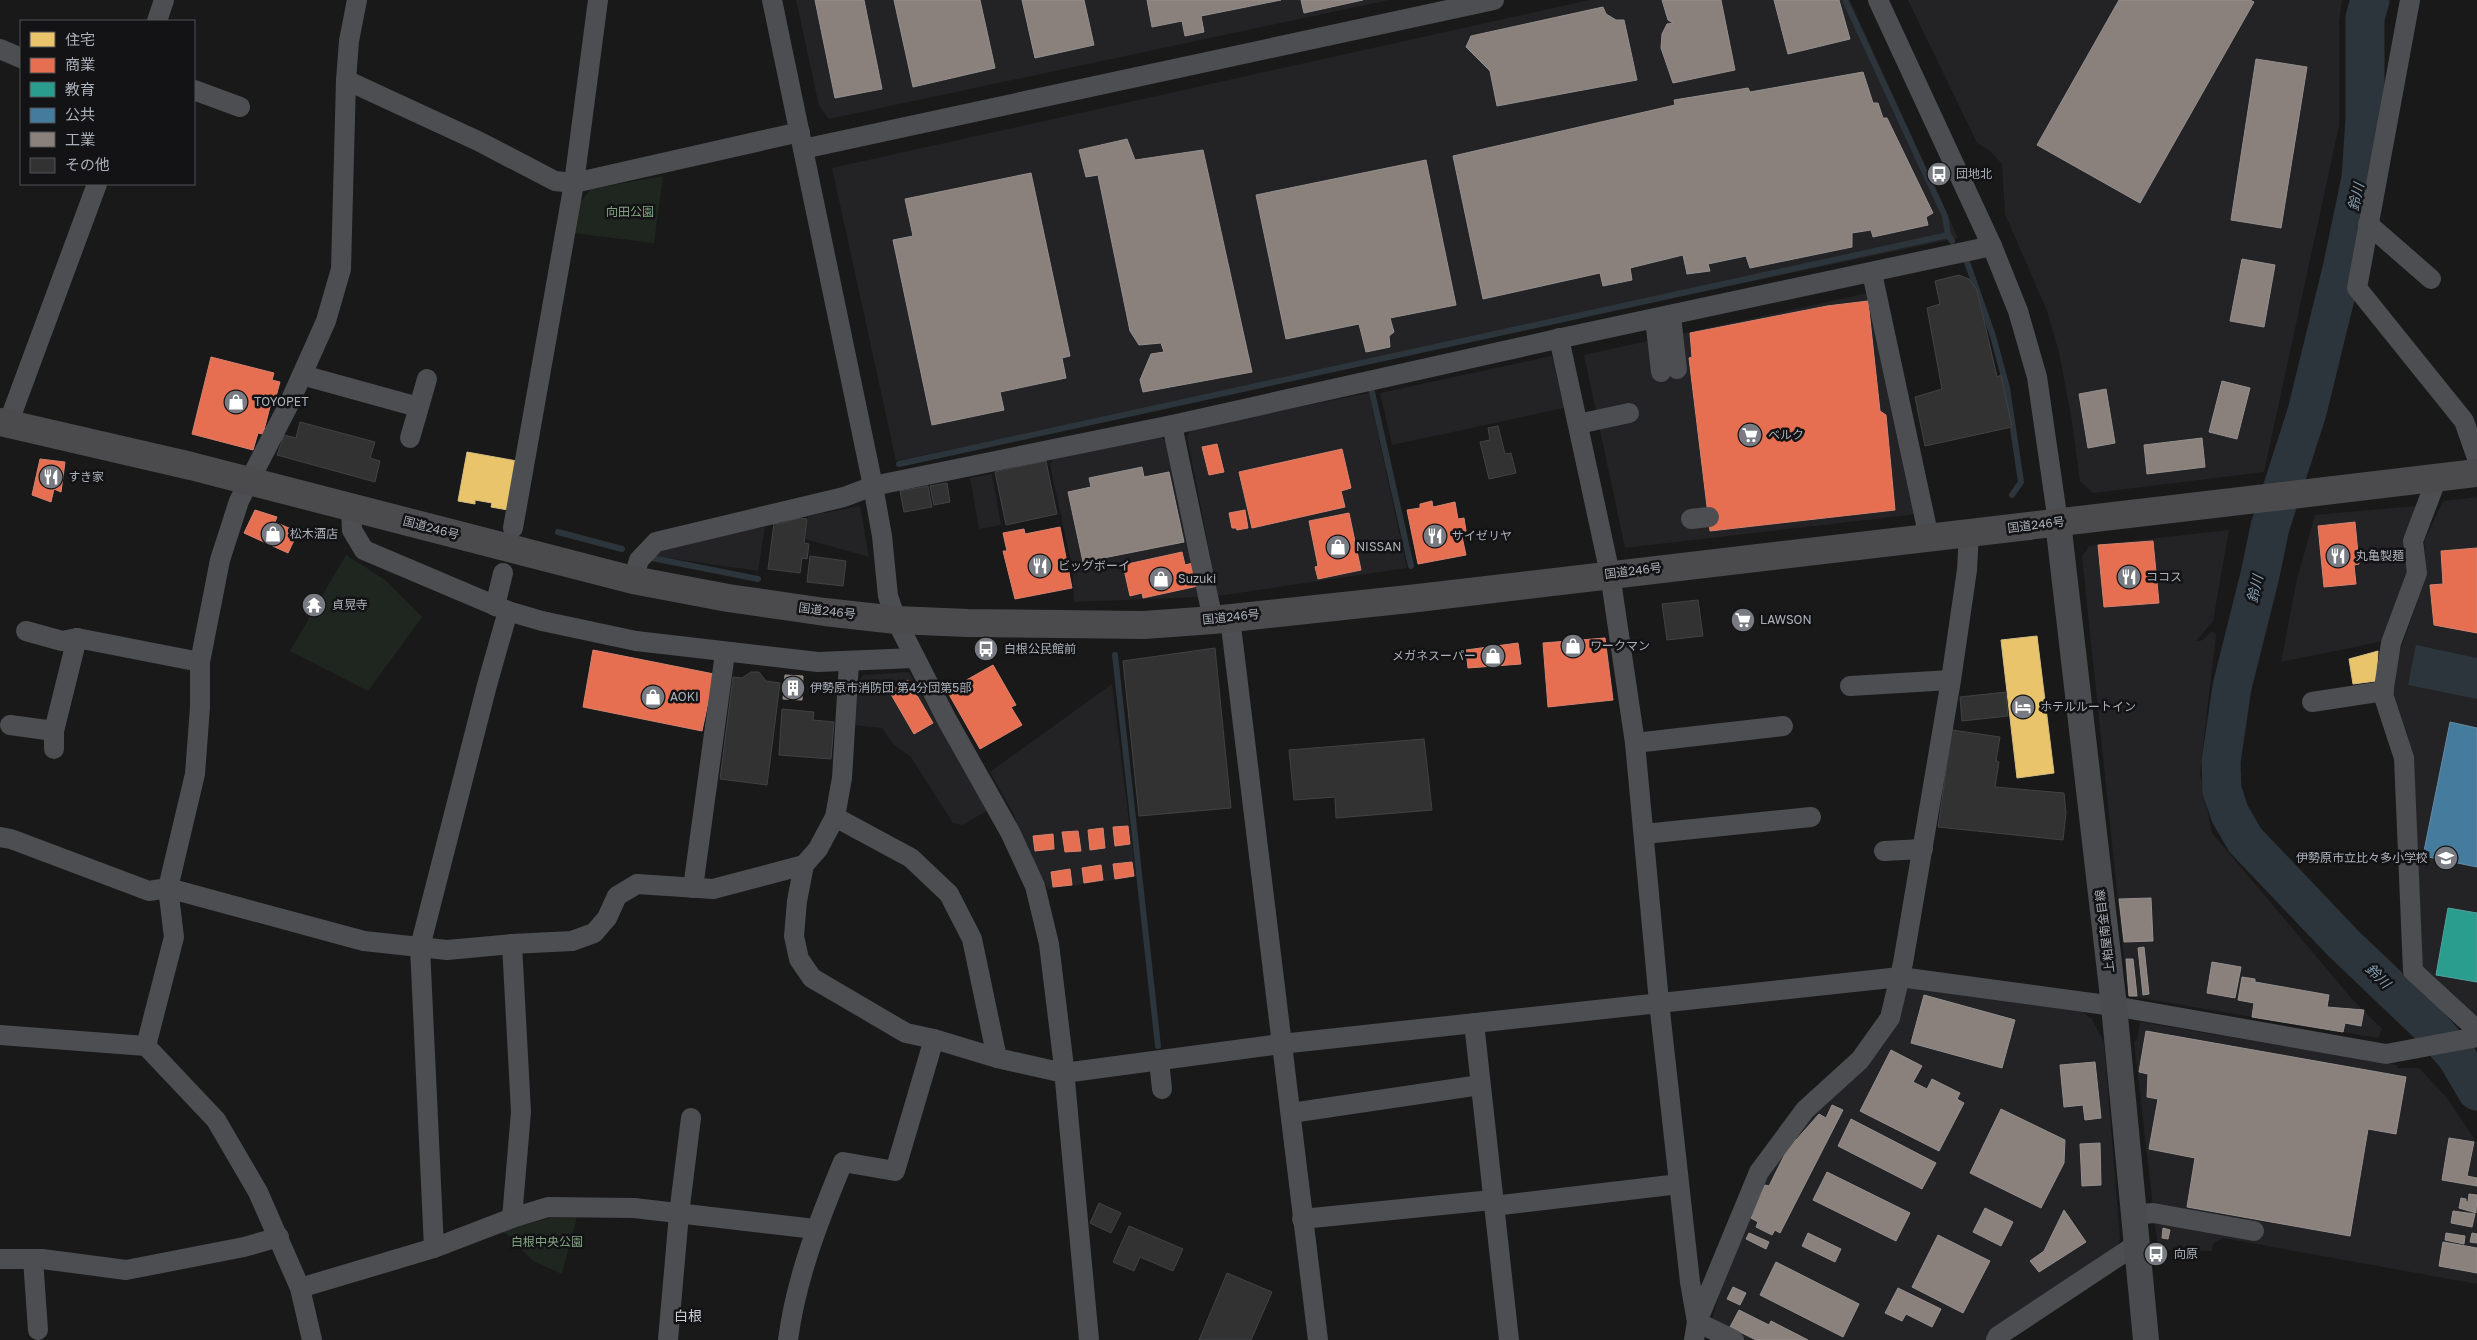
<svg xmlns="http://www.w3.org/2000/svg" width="2477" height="1340" font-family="'Golos Text','Noto Sans JP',sans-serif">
<rect width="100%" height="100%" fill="#191919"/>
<g fill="#232325">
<path d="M796,0h593l-560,119 -10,-13z"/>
<path d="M1589,0h261l108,238 -1062,223 -64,-293z"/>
<path d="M1908,0h434l-3,24v102l-75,346 -171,21 -13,-12 -9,-65 -12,-64 -12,-41 -42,-97 -3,-50 -13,-14 -12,-7z"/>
<path d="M1868,293l49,221 -292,34 -41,-193z"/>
<path d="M1552,356l12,52 -172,37 -12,-52z"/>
<path d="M1369,393l38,175 -189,28 -31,-160 6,-8z"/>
<path d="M1159,436l10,8 34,153 -129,5 -2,-35 -22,-103 4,-5z"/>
<path d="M992,474l9,51 -22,4 -9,-51z"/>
<path d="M2477,497v521l-52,-45 -7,-12 -16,-238 -12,-43 37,-106 -3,-33 19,-40z"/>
<path d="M860,506l9,51 -64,-18 3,-23z"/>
<path d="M2415,506l-8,66 -23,69 -103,21 16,-83 18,-64z"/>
<path d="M765,527l-7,44 -104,-15 20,-14z"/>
<path d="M2229,530l-16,91 -17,20 7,-1 9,-9 4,4 -16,138 12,60 140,166 30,30 -4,9 -250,-42 -46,-439 7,-11z"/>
<path d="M909,672l78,139 -25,14 -9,-2 -42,-66 -17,-12 -12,-17 -29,-3 4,-43 7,-7z"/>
<path d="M1112,684l24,193 -88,12 -27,-53 -7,-21 -24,-43z"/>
<path d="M1909,986l174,26 9,7 12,23 16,197 -3,13 -130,88h-243l-32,-21 8,-27 29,-76 29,-60 14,-19 78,-75 34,-72z"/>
<path d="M2140,1022l257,43v3h22l28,30 30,45v141l-254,-46 -10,6 -1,7 -54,-1 -24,-208 3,-2z"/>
</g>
<g fill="#1f2620">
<path d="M663,176l-9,67 -82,-10 7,-29 12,-15z"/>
<path d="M346,555l39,25 37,37 -54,74 -78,-40z"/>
<path d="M577,1217l-15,57 -29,-13 -25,-26 -9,-4 52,-13z"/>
</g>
<path fill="#2c353b" d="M2416,645l61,13v41l-69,-14z"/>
<g fill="#e9c46a" stroke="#d6be82">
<path d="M467,452l50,9 -9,49 -17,-3 1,-4 -17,-3v4l-17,-3z"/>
<path d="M2037,636l17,137 -37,5 -16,-138z"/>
<path d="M2378,651l-2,30 -23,3 -4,-25z"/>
</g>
<g fill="#e76f51" stroke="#d58270">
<path d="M1868,301l12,110 6,4 9,95 -185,21 -21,-173 3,-1 -2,-24 137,-27z"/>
<path d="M211,357l63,16 -2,7 8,2 -6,22 -3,-1 -8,31 -5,-1 -5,17 -61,-16z"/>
<path d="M1217,444l7,28 -15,3 -7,-28z"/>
<path d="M1342,449l9,39 -10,3 4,16 -93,21 -13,-56z"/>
<path d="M40,459l25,3 -4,30 -7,-3 -3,13 -19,-7z"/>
<path d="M1432,501l1,6 22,-5 3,17 6,-1 2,13 -5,1 5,23 -48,9 -11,-54 13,-2v-4z"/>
<path d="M255,510l22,7 -2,5 23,10 -10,21 -44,-20z"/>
<path d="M1245,510l3,18 -11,2 -1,-2h-4l-3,-15z"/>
<path d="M1349,513l12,57 -43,9 -3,-12 3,-1 -9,-45z"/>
<path d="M2355,522l4,42 -5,1 2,19 -32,3 -6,-61z"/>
<path d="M1060,527l12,61 -57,11 -12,-48h4l-4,-18 21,-4 1,5z"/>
<path d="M2153,541l6,62 -55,4 -6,-62z"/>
<path d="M2477,548v85l-43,-8 -4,-40 13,-1 -2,-33z"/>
<path d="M1182,552l3,13 8,-2 5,23 -55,12 -1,-5 -12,3 -7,-31z"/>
<path d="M1605,638l8,62 -65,7 -5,-64z"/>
<path d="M1518,643l3,21 -53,4 -2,-18z"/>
<path d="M593,650l121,24 -12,57 -119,-24z"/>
<path d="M993,665l23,40 -5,2 11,18 -42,24 -33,-58z"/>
<path d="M908,680l25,43 -19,11 -25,-43z"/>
<path d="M1128,826l2,18 -15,2 -2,-19z"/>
<path d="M1103,828l2,20 -15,2 -2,-20z"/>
<path d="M1078,831l3,20 -16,1 -3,-20z"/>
<path d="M1053,834l1,15 -19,2 -2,-15z"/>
<path d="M1132,862l2,14 -19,3 -2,-15z"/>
<path d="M1101,865l2,15 -19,3 -2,-15z"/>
<path d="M1070,869l2,16 -19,2 -2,-15z"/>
</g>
<path fill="#2a9d8f" stroke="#51a39c" d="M2448,908l29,5v69l-41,-7z"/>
<path fill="#457b9d" stroke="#648ba5" d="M2450,722l27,6v139l-54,-11z"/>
<g fill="#8a817c" stroke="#948f8e">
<path d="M815,0h49l18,89 -47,9z"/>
<path d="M894,0h86l15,68 -82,19z"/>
<path d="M1022,0h62l10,45 -59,13z"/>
<path d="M1147,0h134l-80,16 3,16 -19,4 -3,-15 -30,6z"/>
<path d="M1301,0h62l-59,13z"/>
<path d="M1662,0h59l14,70 -62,13 -12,-35 1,-14 5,-10 6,-1 -5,-3z"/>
<path d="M1774,0h65l11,39 -62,15z"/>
<path d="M2119,0h131l4,2 -114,201 -103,-58z"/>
<path d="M1603,7l3,7 10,6h8l13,60 -140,26 -7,-35 -24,-24 5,-11z"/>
<path d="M2256,59l51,8 -26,161 -50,-8z"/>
<path d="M1863,72l10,31h5l5,15h4l46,95 -7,4 2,8 -55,12 -2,-7 -19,3v14l-102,21 -4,-12 -38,8 2,7 -23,3 -4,-19 -53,13 2,12 -29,6 -3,-13 -117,26 -30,-143 222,-51 -1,-5 74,-12 2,4z"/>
<path d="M1127,139l8,21 68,-10 49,222 -109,20 -3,-12 11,-26 13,-2 -3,-9 -22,2 -9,-14 -32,-156 -12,2 -7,-27z"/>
<path d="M1426,160l30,145 -66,13 4,14 -5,4 1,11 -24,5 -7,-28 -73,15 -30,-144z"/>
<path d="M1031,173l39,183 -8,2 4,20 -66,14 4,18 -72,15 -39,-185 20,-4 -8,-37z"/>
<path d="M2242,259l33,6 -11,62 -34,-6z"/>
<path d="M2222,381l28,7 -13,51 -28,-7z"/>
<path d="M2106,389l9,54 -27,5 -9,-54z"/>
<path d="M2202,438l3,29 -58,7 -3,-29z"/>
<path d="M1142,467l2,10 25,-5 15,70 -101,20 -15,-70 23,-5 -2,-9z"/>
<path d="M785,675l18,1 -1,24 -19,-1z"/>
<path d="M2151,898l2,43 -29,1 -5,-43z"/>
<path d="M2144,947l5,47 -6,1 -5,-47z"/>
<path d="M2126,959h7l4,37h-8z"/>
<path d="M2212,962l29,5 -6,31 -28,-5z"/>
<path d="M2242,977l13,2v3l74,13 -2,12 37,3 -3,16 -16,-3 -2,9 -91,-15 2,-14 -16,-3z"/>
<path d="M1924,995l91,25 -13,48 -91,-25z"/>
<path d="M2146,1031l260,46 -10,57 -28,-5 -18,107 -163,-29 8,-49 -46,-9 9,-50 -11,-2 1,-23 -9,-2z"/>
<path d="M1891,1050l31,16 -9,16 14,7 5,-10 28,14 -3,6 7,4 -25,48 -79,-40z"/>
<path d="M2095,1062l6,56 -16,2 -2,-15 -19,2 -4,-42z"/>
<path d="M1832,1105l11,5 -63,123 -5,-3 -3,5 -16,-8 2,-5 -9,-5 16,-32 4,1 24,-48 3,2 23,-26 7,4z"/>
<path d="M2001,1109l64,31 -1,23 -23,45 -71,-35z"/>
<path d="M1851,1119l85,44 -14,26 -84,-43z"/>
<path d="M2449,1138l25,4 -7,34 10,2v8l-35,-6z"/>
<path d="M2100,1143l1,42 -19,1 -2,-42z"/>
<path d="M1827,1172l83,41 -14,28 -83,-41z"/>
<path d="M2469,1194l8,1 -1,18 -17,-5 2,-10 5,1v3h2z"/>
<path d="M1985,1208l28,14 -12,24 -28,-14z"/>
<path d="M2064,1210l22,32 -47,30 -9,-11 14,-10z"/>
<path d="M2453,1211l22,3 -3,13 -21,-4z"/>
<path d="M2163,1228l7,2 -2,9 -6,-1z"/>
<path d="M1749,1233l20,9 -3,7 -20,-10z"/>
<path d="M1808,1233l33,16 -6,13 -33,-16z"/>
<path d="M2446,1233l19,3 -1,8 -19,-4z"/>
<path d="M2472,1233l5,1v9l-7,-1z"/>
<path d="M1938,1235l52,26 -27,52 -51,-26z"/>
<path d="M2443,1242l34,6v25l-38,-7z"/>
<path d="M1776,1262l83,42 -16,33 -83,-42z"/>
<path d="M1733,1287l13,6 -6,12 -13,-6z"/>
<path d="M1898,1288l43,21 -9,18 -26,-13 -4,7 -17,-8z"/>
<path d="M1739,1310l30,15 2,-4 37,19h-52l-26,-13z"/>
</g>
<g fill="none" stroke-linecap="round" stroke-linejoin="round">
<g stroke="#2c353b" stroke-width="6">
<path d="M1845,0l100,216 3,19 4,6"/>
<path d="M1967,262l26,74 14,52 14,94 -9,13"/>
<path d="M1372,392l39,174"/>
<path d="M899,464l1049,-229"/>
<path d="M558,532l64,17"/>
<path d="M652,558l106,21"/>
<path d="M1115,655l43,391"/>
</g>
<path stroke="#2c353b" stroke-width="39" d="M2370,0l-5,18v101l-4,59 -18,87 -36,147 -37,115 -10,48 -28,112 -11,75 1,28 8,24 15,26 98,103 85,81 29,33 20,34"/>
</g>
<g fill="#323233" stroke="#414245">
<path d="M1959,275l10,4 8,11 20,87 4,-2 11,52 -87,19 -10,-49 27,-8 -15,-81 13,-4 -5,-23z"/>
<path d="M300,422l75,20 -5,16 10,3 -5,21 -98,-27 7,-20 12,3z"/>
<path d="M1498,426l7,28 6,-1 5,20 -27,6 -9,-37 10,-2 -2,-12z"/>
<path d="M1046,461l11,53 -51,11 -11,-53z"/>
<path d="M947,483l3,19 -16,3 -4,-19z"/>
<path d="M928,486l4,21 -28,5 -4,-21z"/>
<path d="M799,518l8,1 -3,24 5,1 -2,15 -5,-1 -2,15 -32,-4 6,-46 5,1z"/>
<path d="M810,556l36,5 -3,25 -36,-4z"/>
<path d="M1698,600l5,36 -36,4 -5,-36z"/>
<path d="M1215,648l16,160 -92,8 -16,-155z"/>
<path d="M751,672h8l7,9 14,2 -13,102 -47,-6 13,-102 9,1z"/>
<path d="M2006,692l2,24 -46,5 -2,-24z"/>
<path d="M782,709l32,3 -1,8 21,2 -3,37 -52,-4z"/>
<path d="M1952,730l48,7 -4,24 3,1 -4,25 69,6 2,20 -3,27 -125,-13z"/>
<path d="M1424,739l8,71 -96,8 -1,-21 -41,3 -5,-50z"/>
<path d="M1099,1203l22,10 -10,20 -21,-10z"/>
<path d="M1129,1226l54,23 -10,22 -33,-14 -6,14 -21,-9z"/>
<path d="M1227,1273l45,19 -21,48h-52z"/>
</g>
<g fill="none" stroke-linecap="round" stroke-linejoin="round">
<g stroke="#4d4e52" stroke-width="20">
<path d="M772,0l101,486 9,50 6,60 8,24 51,100 63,112 25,54 14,58 14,115 26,281"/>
<path d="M1878,0l114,246 26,65 19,66 21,145"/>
<path d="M2410,0l-53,288 107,133 13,37"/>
<path d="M157,21l7,-21"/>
<path d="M0,49l21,9"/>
<path d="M346,80l132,61 77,40 19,2 226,-51"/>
<path d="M194,90l46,17"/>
<path d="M803,149l691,-149"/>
<path d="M2368,224l63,55"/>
<path d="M1872,273l57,265"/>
<path d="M1671,316l6,53"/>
<path d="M1655,319l6,53"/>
<path d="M1559,338l51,236 25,169 24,259 31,280 7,40 37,18"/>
<path d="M302,375l116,32"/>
<path d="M8,424l89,-240"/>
<path d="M1578,424l51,-11"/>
<path d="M1172,425l41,195"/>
<path d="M410,438l17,-59"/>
<path d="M2437,478l-24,63 4,32 -26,70 -8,51 21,64 9,213 64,59"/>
<path d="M351,508l1,22 12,20 144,61 34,10 94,20 182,21 97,-4"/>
<path d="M1691,519l18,-2"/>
<path d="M513,528l61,-345 24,-183"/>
<path d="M633,580l6,-20 17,-18 188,-45 29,-11 299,-61 385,-86 435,-93"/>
<path d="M495,606l8,-33"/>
<path d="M1230,618l88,722"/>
<path d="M26,631l36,10 15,-3 123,24"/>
<path d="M849,662l-7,116 -7,39 -17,32 -14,16 -7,36 -3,35 5,23 13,19 94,55 28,6 63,19 67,15 217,-29 619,-67 214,29 272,48 91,-17"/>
<path d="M1850,686l101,-6"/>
<path d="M2312,702l72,-11"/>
<path d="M10,725l44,6"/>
<path d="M1635,743l148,-17"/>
<path d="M54,749v-18l23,-93"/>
<path d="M835,817l76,41 38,36 23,45 25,119"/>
<path d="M1644,834l167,-17"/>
<path d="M0,837l11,2 138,52 19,-3 196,53 83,9 65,-6 60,-3 22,-8 13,-15 10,-22 20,-12 76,5 91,-24"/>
<path d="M1884,851l39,-2"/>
<path d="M693,888l32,-235"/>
<path d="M1474,1023l35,317"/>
<path d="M0,1035l146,11"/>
<path d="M1159,1061l3,28"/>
<path d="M1291,1113l189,-28"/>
<path d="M1493,1206l186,-22"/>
<path d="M2134,1215l19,-2 101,18"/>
<path d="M512,1218l9,-106 -9,-168"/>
<path d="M1302,1219l190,-19"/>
<path d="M434,1248l-14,-301 67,-262 21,-74"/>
<path d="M0,1259h42l84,11 118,-23 35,-10"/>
<path d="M33,1259l5,71"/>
<path d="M300,1288l134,-40 78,-30 36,-11 86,1 181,21"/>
<path d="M312,1340l-12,-52 -42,-96 -42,-72 -70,-74 28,-109 -6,-49 27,-114 5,-67v-45l20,-102 19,-59 49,-95 38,-85 15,-52 5,-189 3,-39 8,-41"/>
<path d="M668,1340l11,-126 12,-96"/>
<path d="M788,1340c8,-62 31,-120 55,-178l52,9 39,-132"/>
<path d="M1694,1340l3,-18 62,-150 46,-62 55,-50 30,-42 13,-55 48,-283 16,-110 2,-37"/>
<path d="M1996,1340l2,-4 139,-92"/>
</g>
<path stroke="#4a4b4e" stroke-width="26" d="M2058,522l56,484 32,334"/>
<path stroke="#4b4b4e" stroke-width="28" d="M0,422l191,44 442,114 95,18 97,14 71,8 72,3 176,2 69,-5 205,-22 1059,-125"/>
</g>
<defs>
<g id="bus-disc" transform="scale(1.25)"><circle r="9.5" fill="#787b81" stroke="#131315"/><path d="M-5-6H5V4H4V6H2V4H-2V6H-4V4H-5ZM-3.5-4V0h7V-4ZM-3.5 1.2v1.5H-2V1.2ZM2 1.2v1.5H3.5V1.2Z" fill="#fff"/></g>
<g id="shop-disc" transform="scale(1.25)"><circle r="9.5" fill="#787b81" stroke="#131315"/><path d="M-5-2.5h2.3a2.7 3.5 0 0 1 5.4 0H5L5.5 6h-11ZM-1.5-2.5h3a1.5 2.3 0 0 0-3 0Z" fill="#fff"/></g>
<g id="supermarket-disc" transform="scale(1.25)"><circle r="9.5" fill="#787b81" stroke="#131315"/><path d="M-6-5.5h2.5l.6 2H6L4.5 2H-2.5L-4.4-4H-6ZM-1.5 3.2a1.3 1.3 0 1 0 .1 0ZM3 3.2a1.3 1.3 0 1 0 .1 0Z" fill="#fff"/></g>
<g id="restaurant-disc" transform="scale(1.25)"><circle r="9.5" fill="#787b81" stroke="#131315"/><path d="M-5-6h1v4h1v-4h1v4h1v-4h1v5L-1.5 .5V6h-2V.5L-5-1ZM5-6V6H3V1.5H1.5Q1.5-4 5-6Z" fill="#fff"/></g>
<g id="temple-disc" transform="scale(1.25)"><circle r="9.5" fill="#787b81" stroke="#131315"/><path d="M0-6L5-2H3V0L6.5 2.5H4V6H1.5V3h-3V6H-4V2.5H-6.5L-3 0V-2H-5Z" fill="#fff"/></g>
<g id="building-disc" transform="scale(1.25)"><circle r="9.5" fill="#787b81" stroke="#131315"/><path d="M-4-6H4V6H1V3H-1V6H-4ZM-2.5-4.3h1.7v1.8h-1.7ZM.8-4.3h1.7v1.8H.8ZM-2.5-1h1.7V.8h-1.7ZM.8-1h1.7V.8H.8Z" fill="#fff"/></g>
<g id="hotel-disc" transform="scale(1.25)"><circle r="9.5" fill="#787b81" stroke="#131315"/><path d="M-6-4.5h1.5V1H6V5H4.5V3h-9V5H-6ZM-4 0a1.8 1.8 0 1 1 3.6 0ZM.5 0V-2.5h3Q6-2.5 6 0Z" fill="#fff"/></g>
<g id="school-disc" transform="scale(1.25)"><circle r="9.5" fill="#787b81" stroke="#131315"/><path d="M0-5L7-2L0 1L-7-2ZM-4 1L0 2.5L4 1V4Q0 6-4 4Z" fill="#fff"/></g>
</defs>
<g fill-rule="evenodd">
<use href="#bus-disc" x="1939" y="174"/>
<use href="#shop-disc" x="236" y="402"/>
<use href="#supermarket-disc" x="1750" y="435"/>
<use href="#restaurant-disc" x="51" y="477"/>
<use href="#shop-disc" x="273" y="534"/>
<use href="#restaurant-disc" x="1435" y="536"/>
<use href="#shop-disc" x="1338" y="547"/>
<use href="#restaurant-disc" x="2338" y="556"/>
<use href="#restaurant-disc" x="1040" y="566"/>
<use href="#restaurant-disc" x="2129" y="577"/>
<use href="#shop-disc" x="1161" y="579"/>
<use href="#temple-disc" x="314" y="605"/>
<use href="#supermarket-disc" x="1743" y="620"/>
<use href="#shop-disc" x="1573" y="646"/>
<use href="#bus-disc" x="986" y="649"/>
<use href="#shop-disc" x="1493" y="656"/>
<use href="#building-disc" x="793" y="688"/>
<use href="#shop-disc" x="653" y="697"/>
<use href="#hotel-disc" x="2023" y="707"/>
<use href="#school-disc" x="2446" y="858"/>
<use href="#bus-disc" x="2156" y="1254"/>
</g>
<g text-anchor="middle" stroke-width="5" stroke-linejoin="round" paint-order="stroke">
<g font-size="12" fill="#abb0b9" stroke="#131315" text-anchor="start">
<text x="1956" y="178">団地北</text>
<text x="254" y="406">TOYOPET</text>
<text x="1768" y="439">ベルク</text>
<text x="68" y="481">すき家</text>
<text x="290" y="538">松木酒店</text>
<text x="1452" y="540">サイゼリヤ</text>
<text x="1356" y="551">NISSAN</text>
<text x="2356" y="560">丸亀製麺</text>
<text x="1058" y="570">ビッグボーイ</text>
<text x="2146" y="581">ココス</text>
<text x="1178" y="583">Suzuki</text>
<text x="332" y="609">貞晃寺</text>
<text x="1760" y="624">LAWSON</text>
<text x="1590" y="650">ワークマン</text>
<text x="1004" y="653">白根公民館前</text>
<text x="1476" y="660" text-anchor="end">メガネスーパー</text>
<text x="810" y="692">伊勢原市消防団 第4分団第5部</text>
<text x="670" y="701">AOKI</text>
<text x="2040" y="711">ホテルルートイン</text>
<text x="2428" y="862" text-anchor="end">伊勢原市立比々多小学校</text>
<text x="2174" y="1258">向原</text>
</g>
<g font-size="12" fill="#83a483" stroke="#131315">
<text x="630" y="216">向田公園</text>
<text x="547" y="1246">白根中央公園</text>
</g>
<g font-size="12" fill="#abb0b9" stroke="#131315">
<text transform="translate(2036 525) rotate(-7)" y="4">国道246号</text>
<text transform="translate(431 528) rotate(15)" y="4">国道246号</text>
<text transform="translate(1633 571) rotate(-7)" y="4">国道246号</text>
<text transform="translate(827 611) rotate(7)" y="4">国道246号</text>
<text transform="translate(1231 617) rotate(-6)" y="4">国道246号</text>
<text transform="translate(2105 931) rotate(-97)" y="4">上粕屋南金目線</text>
</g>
<g font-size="14" font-style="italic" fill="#839eb3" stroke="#131315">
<text transform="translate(2356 197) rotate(-77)" y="5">鈴川</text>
<text transform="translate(2255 589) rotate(-77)" y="5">鈴川</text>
<text transform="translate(2378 976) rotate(44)" y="5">鈴川</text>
</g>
<g font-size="14" fill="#cccfd6" stroke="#131315">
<text x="688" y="1321">白根</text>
</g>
</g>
<rect x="20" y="20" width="175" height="165" fill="#131315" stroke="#505257"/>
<rect x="30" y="32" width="25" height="15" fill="#e9c46a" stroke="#505257"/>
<text x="65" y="45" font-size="15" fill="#abb0b9">住宅</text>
<rect x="30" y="58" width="25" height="15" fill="#e76f51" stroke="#505257"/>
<text x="65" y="70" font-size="15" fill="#abb0b9">商業</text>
<rect x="30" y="82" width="25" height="15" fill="#2a9d8f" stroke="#505257"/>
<text x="65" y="95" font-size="15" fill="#abb0b9">教育</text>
<rect x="30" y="108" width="25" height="15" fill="#457b9d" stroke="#505257"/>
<text x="65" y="120" font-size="15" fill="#abb0b9">公共</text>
<rect x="30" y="132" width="25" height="15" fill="#8a817c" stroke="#505257"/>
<text x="65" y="145" font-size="15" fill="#abb0b9">工業</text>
<rect x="30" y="158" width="25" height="15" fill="#323233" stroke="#505257"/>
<text x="65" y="170" font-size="15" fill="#abb0b9">その他</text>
</svg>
